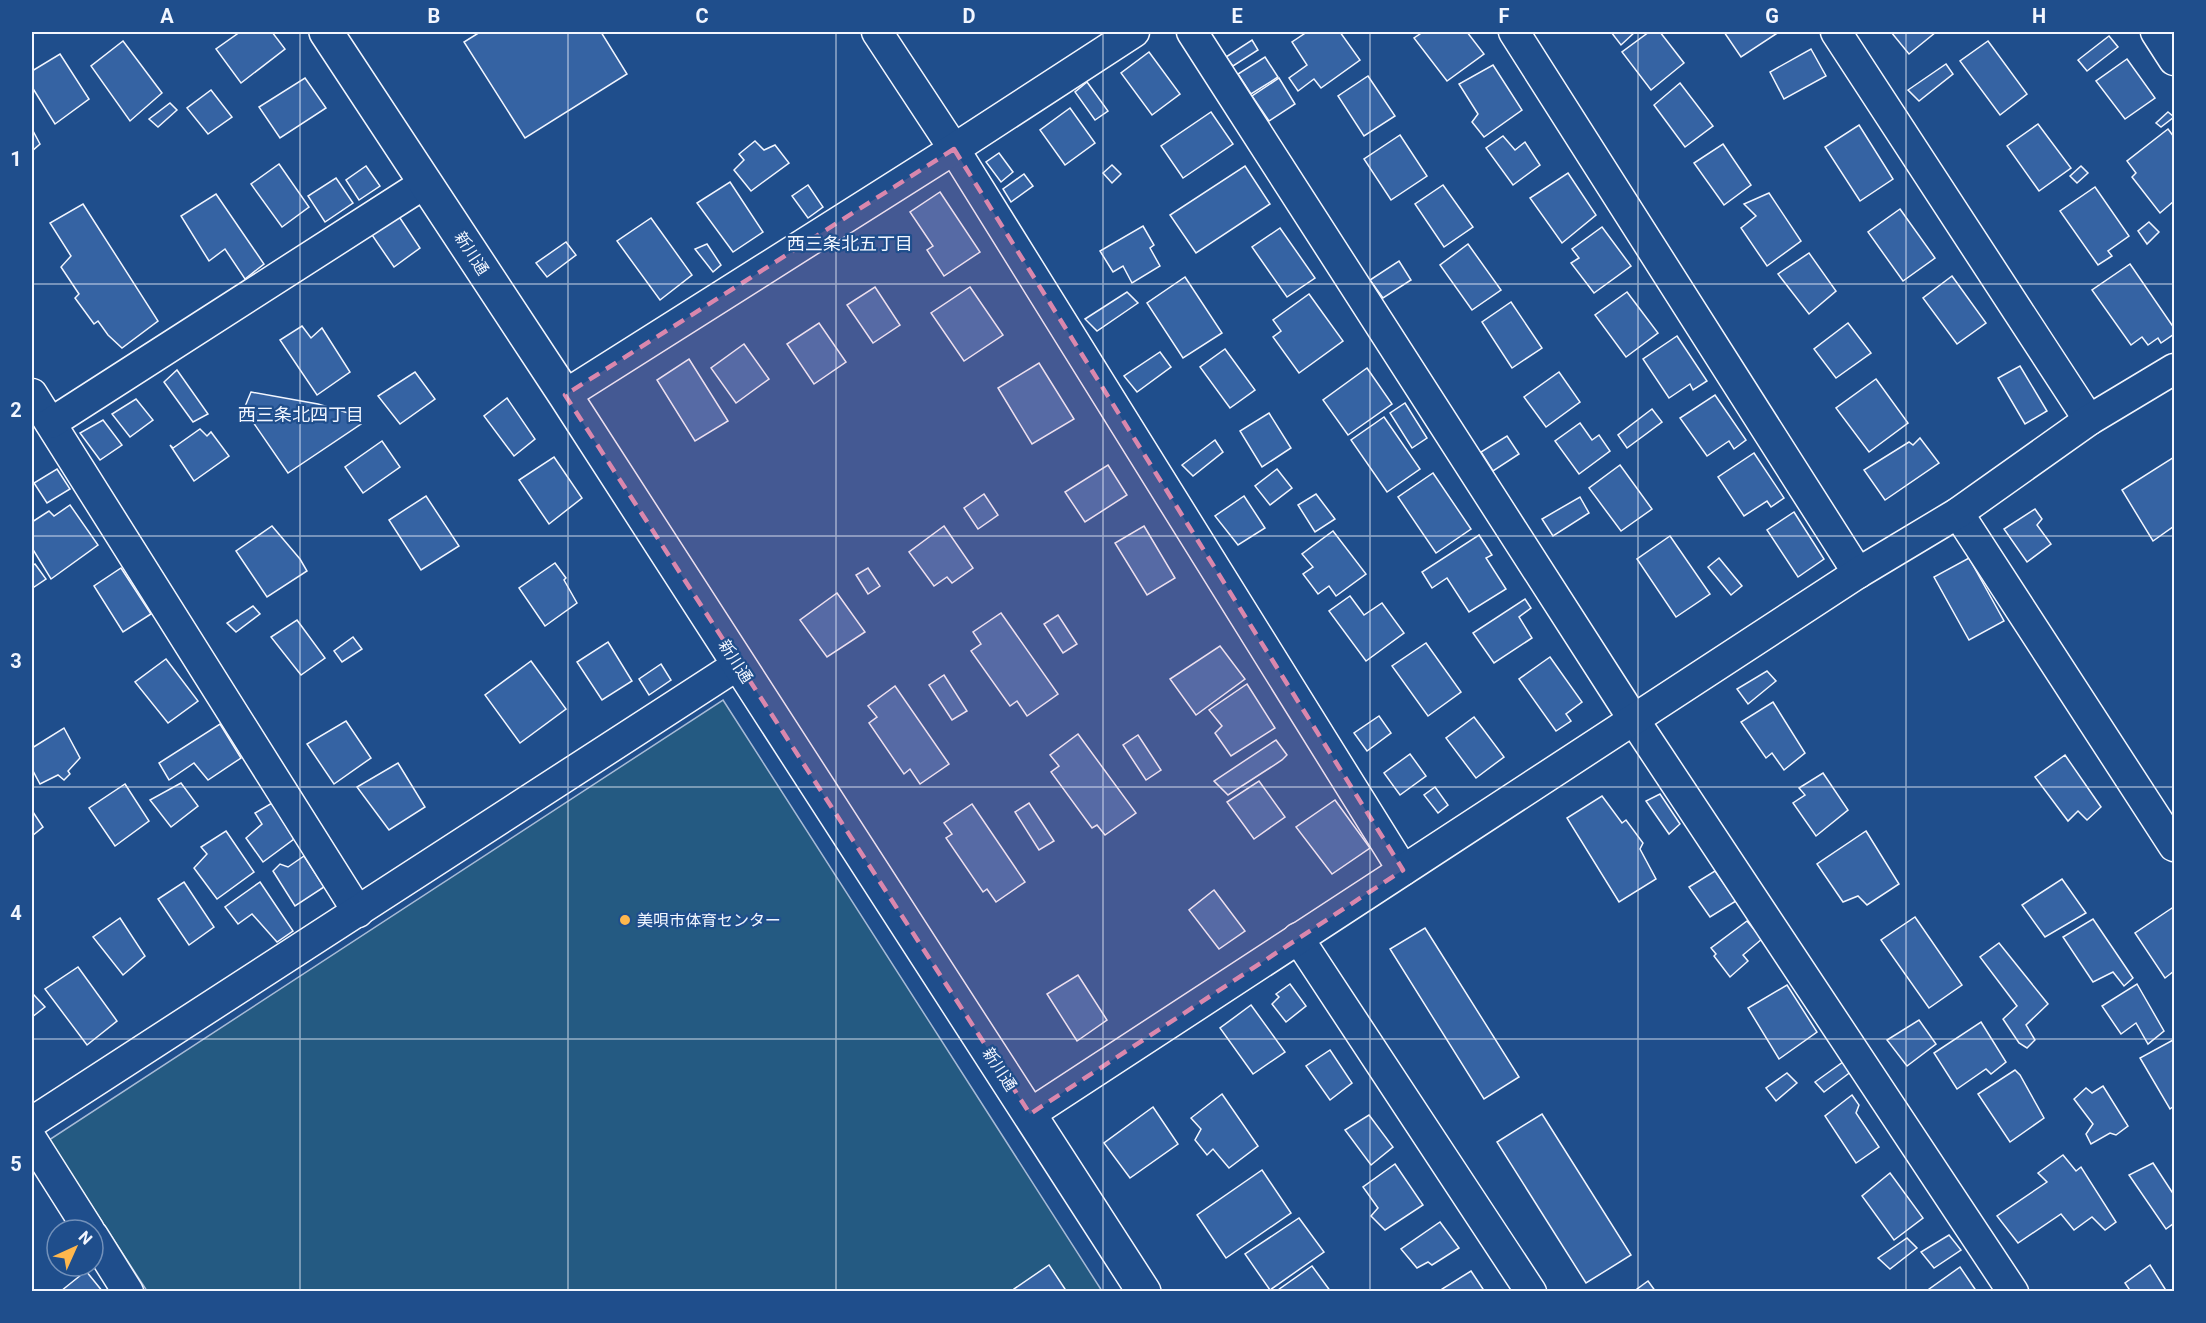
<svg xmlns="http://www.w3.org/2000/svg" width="2206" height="1323" font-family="Roboto,'Noto Sans JP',sans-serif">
<rect width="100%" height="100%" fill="#1f4e8c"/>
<path fill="#245a82" stroke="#a8bbd7" stroke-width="1.5" d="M723,700l379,591h-955l-98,-151z"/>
<g fill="#3563a3" stroke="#f2f6ff" stroke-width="1.5">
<path d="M240,32h32l13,17 -44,34 -25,-34z"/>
<path d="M480,32h121l26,42 -102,64 -61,-96z"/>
<path d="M1307,32h33l20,28 -39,28 -7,-9 -16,12 -9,-13 18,-13 -15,-23z"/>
<path d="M1423,32h44l17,22 -37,27 -33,-43z"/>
<path d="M1611,32h24l-14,13z"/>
<path d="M1649,32h11l24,31 -33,27 -29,-38z"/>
<path d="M1724,32h55l-38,25z"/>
<path d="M1891,32h45l-27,22z"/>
<path d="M2109,36l9,11 -31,24 -9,-11z"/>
<path d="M1252,40l6,10 -25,16 -7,-9z"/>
<path d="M123,41l39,52 -32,28 -39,-55z"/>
<path d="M1988,41l39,53 -27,21 -40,-54z"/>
<path d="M1811,49l15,27 -42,23 -14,-27z"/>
<path d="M1149,52l31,42 -28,21 -31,-42z"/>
<path d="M60,54l29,45 -34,25 -23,-37v-16z"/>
<path d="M1265,57l13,20 -27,17 -13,-20z"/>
<path d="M2127,59l28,39 -30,21 -29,-38z"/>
<path d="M1946,64l7,10 -34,27 -11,-11z"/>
<path d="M1493,65l29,45 -38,27 -12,-15 6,-8 -19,-30z"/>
<path d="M1368,76l27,40 -31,20 -26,-40z"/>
<path d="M305,78l21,30 -46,30 -21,-31z"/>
<path d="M1279,78l16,26 -26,17 -17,-25z"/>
<path d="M1087,82l21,29 -13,9 -20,-28z"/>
<path d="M1680,83l33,43 -28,21 -31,-42z"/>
<path d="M211,90l21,27 -24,17 -21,-26z"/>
<path d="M170,103l7,7 -19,17 -9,-8z"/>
<path d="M1070,108l25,35 -30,22 -25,-35z"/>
<path d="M1211,112l22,32 -50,34 -22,-32z"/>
<path d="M2168,112l6,5 -13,10 -5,-4z"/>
<path d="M2038,124l33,44 -32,23 -32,-45z"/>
<path d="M1859,125l34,54 -33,22 -35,-54z"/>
<path d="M32,129l8,15 -8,7z"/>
<path d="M2168,129l6,8v64l-14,12 -28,-36 4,-4 -9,-12z"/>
<path d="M1400,135l27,41 -36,24 -27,-41z"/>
<path d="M1503,136l12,14 10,-8 15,23 -27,20 -27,-37z"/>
<path d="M755,141l9,9 11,-5 14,18 -38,28 -17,-21 10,-10 -5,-6z"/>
<path d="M1723,144l28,41 -27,20 -30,-42z"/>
<path d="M999,153l14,19 -12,10 -15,-20z"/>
<path d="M279,164l30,43 -27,20 -31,-43z"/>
<path d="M1112,165l9,9 -9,9 -9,-10z"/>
<path d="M366,166l14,20 -21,14 -13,-20z"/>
<path d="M1245,166l25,38 -74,49 -26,-38z"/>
<path d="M2081,166l7,7 -11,10 -7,-7z"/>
<path d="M1568,173l28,42 -34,28 -32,-45z"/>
<path d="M1024,174l9,12 -22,16 -8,-13z"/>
<path d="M336,178l17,25 -28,19 -17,-26z"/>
<path d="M730,182l33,50 -30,20 -36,-49z"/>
<path d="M808,185l15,22 -15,11 -16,-22z"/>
<path d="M1443,185l30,42 -29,20 -29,-43z"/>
<path d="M2095,187l34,49 -21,15 4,5 -14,9 -38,-54z"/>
<path d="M940,192l40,60 -36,24 -17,-26 6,-4 -23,-34z"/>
<path d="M1769,193l32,48 -34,25 -26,-38 15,-12 -12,-12z"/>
<path d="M216,194l48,70 -19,15 -20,-30 -16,12 -28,-45z"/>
<path d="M83,204l75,117 -36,27 -14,-13 -10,-14 -4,3 -19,-26 4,-4 -18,-27 10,-11 -21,-33z"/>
<path d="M1900,209l35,49 -32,23 -35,-49z"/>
<path d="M398,215l22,33 -26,19 -22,-32z"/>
<path d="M651,218l41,57 -32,25 -43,-59z"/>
<path d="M2149,222l10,10 -12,12 -9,-13z"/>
<path d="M1143,226l11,19 -4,3 10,18 -28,17 -9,-17 -10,6 -13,-21z"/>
<path d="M1602,227l29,39 -37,27 -23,-30 8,-5 -7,-9z"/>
<path d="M1280,228l35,50 -28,19 -35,-50z"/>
<path d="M566,242l10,13 -29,22 -11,-14z"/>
<path d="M707,244l14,21 -8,7 -18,-23z"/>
<path d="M1468,244l33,46 -29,20 -32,-45z"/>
<path d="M1809,253l27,38 -27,23 -31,-40z"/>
<path d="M1399,261l12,19 -28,18 -13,-18z"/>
<path d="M2130,264l44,64v6l-13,9 -3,-5 -10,7 -6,-8 -11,8 -39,-55z"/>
<path d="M1952,276l34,47 -29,21 -34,-46z"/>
<path d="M1185,277l37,56 -39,25 -36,-55z"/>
<path d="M875,287l25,38 -27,18 -26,-38z"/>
<path d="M970,287l33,48 -39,26 -33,-48z"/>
<path d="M1127,292l11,11 -41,28 -12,-12z"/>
<path d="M1627,292l31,41 -32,24 -31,-42z"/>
<path d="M1309,294l34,47 -44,32 -26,-36 8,-6 -8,-11z"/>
<path d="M1511,302l31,46 -30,20 -30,-46z"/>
<path d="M819,323l27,39 -32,22 -27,-40z"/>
<path d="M1848,323l23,30 -35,25 -22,-29z"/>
<path d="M302,326l9,12 11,-10 28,44 -33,23 -37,-55z"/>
<path d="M1677,336l30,45 -14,9 -3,-6 -21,14 -26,-39z"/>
<path d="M744,344l25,35 -33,24 -25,-35z"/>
<path d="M1225,349l30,41 -25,18 -30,-41z"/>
<path d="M1160,352l11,15 -34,25 -13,-16z"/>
<path d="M689,359l39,62 -33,20 -38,-61z"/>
<path d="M1039,363l35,56 -42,25 -34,-56z"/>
<path d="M2020,366l27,45 -22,13 -27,-46z"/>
<path d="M1367,368l25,36 -44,31 -25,-35z"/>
<path d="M177,370l31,44 -15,8 -29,-40z"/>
<path d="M415,372l20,27 -35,25 -22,-28z"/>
<path d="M1559,372l21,30 -34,25 -22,-30z"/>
<path d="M1876,379l32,44 -39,29 -33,-44z"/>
<path d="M251,392l67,12 44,13 -1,7 -73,49 -44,-64z"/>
<path d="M1715,395l31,45 -12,9 -5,-8 -22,15 -27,-38z"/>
<path d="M507,398l28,41 -21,17 -30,-40z"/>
<path d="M136,399l17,21 -23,17 -18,-23z"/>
<path d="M1405,403l22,35 -15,10 -22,-35z"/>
<path d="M1652,409l10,13 -35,26 -9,-13z"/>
<path d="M1269,413l22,35 -29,19 -22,-36z"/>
<path d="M1384,417l36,52 -33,23 -36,-52z"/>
<path d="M103,420l19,25 -22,15 -20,-27z"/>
<path d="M1580,423l12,17 7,-5 11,16 -31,23 -24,-33z"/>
<path d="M200,429l7,7 4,-4 18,24 -35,25 -24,-36 3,3z"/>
<path d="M1507,436l12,18 -26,17 -12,-19z"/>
<path d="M1920,438l19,25 -54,37 -21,-30 45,-28 4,3z"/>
<path d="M1215,440l8,12 -30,24 -11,-11z"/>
<path d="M382,441l18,26 -37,26 -18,-26z"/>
<path d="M1754,453l30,45 -13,9 -4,-6 -23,15 -26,-39z"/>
<path d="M554,457l28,41 -33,26 -30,-44z"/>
<path d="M2174,457v69l-21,15 -31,-51z"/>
<path d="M1108,465l19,30 -42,27 -20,-30z"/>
<path d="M1620,465l32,44 -31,22 -32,-43z"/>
<path d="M57,469l13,20 -23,14 -13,-20z"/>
<path d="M1277,469l15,19 -22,17 -15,-19z"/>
<path d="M1433,473l38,56 -35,24 -38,-56z"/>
<path d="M984,494l14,21 -20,14 -14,-21z"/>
<path d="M1316,494l19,25 -20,13 -17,-27z"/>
<path d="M426,496l33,50 -38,24 -32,-50z"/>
<path d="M1244,496l21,32 -27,17 -23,-29z"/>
<path d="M1580,497l9,16 -36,23 -11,-17z"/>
<path d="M70,505l28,40 -47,34 -19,-31v-26l17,-11 5,5z"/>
<path d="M2035,509l7,10 -5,6 14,19 -24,18 -23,-33z"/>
<path d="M1794,512l30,47 -26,18 -31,-47z"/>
<path d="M272,526l28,33 7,12 -40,26 -31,-46z"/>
<path d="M944,526l29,42 -21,15 -5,-6 -13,9 -25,-34z"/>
<path d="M1144,526l31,52 -28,17 -32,-52z"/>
<path d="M1333,531l33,43 -30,22 -7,-10 -11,8 -15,-20 10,-7 -11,-13z"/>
<path d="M1479,535l13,20 -6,3 20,31 -37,23 -22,-34 -15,10 -10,-16z"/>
<path d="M1670,536l40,58 -34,23 -39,-58z"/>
<path d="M1719,558l23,28 -11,9 -23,-28z"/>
<path d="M1969,558l35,63 -35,19 -35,-63z"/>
<path d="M555,563l11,15 -2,2 13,23 -32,23 -26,-38z"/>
<path d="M35,564l11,15 -12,8 -2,-2v-19z"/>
<path d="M121,568l30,46 -28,18 -29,-46z"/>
<path d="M868,568l12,18 -12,8 -12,-19z"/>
<path d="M837,593l28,39 -38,25 -27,-37z"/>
<path d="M1350,596l14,19 18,-12 22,30 -38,28 -37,-50z"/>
<path d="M1525,599l6,9 -12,9 13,21 -38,25 -21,-30z"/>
<path d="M253,606l7,8 -24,18 -9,-9z"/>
<path d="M1001,613l57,81 -31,22 -10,-15 -7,5 -39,-55 10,-7 -8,-12z"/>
<path d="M1058,615l19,29 -14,9 -19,-29z"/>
<path d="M297,620l28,38 -24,17 -30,-38z"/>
<path d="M353,637l9,12 -20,13 -8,-11z"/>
<path d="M608,642l24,39 -30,19 -25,-38z"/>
<path d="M1426,643l35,49 -33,24 -36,-50z"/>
<path d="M1220,646l25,33 -49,36 -26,-36z"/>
<path d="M1550,657l32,45 -16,12 5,7 -15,10 -37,-52z"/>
<path d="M166,659l32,42 -30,22 -33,-41z"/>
<path d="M531,661l35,48 -46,34 -35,-48z"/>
<path d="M661,664l10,16 -22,15 -10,-16z"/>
<path d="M1767,671l9,10 -28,23 -11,-15z"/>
<path d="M944,675l23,36 -15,9 -23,-35z"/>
<path d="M1247,684l28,44 -44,28 -16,-23 7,-7 -13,-16z"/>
<path d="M895,686l54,78 -29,20 -10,-15 -6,5 -35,-51 8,-6 -9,-11z"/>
<path d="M1773,702l32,51 -21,17 -12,-17 -6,5 -25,-36z"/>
<path d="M1379,716l12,17 -24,18 -13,-18z"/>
<path d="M1474,717l30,40 -28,21 -30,-40z"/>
<path d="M346,721l25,37 -37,26 -27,-40z"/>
<path d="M220,724l21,34 -33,22 -14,-17 -25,17 -10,-17z"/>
<path d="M64,728l16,30 -12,13 2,3 -6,6 -6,-5 -18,9 -8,-15v-21z"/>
<path d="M1078,734l58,79 -31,22 -8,-10 -5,3 -41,-56 8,-6 -9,-11z"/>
<path d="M1138,735l23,35 -15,10 -23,-35z"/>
<path d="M1276,740l11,15 -5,5 -54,35 -14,-14z"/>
<path d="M1410,754l16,22 -26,19 -16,-22z"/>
<path d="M2065,755l36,52 -14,13 -9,-9 -10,10 -33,-44z"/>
<path d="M398,763l27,44 -36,23 -32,-43z"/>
<path d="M1823,773l25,37 -32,26 -23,-33 12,-8 -6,-7z"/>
<path d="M1259,781l26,36 -31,22 -27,-37z"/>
<path d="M181,783l17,23 -27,21 -21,-27z"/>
<path d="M125,784l24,37 -34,25 -26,-38z"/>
<path d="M1435,787l13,18 -10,8 -14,-18z"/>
<path d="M1660,794l20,30 -11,10 -23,-33z"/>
<path d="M1602,796l20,27 4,-3 17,23 -3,6 16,30 -37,23 -52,-84z"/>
<path d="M1335,800l35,48 -38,26 -36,-47z"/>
<path d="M272,803l22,36 -31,23 -17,-24 16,-14 -7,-11z"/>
<path d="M1029,803l25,38 -15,9 -24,-38z"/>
<path d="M972,804l53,78 -29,20 -9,-13 -4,3 -37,-54 6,-4 -8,-11z"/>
<path d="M33,812l10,15 -11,9v-23z"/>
<path d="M226,831l28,41 -37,27 -23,-31 13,-14 -6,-7z"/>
<path d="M1866,831l33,53 -32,21 -9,-9 -15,6 -26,-38z"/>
<path d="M304,856l20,31 -29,19 -22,-35 7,-7 8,3z"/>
<path d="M1715,871l21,30 -26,16 -21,-30z"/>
<path d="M2062,879l24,34 -41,24 -23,-32z"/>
<path d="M184,882l30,45 -25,18 -31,-46z"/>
<path d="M260,882l33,49 -16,11 -25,-28 -14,10 -13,-17z"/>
<path d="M1214,890l31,41 -26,18 -30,-39z"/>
<path d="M2172,908l2,4v59l-9,7 -30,-45z"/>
<path d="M1915,917l47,68 -33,23 -48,-68z"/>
<path d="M120,918l25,38 -22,19 -30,-38z"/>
<path d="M2093,919l40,59 -9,8 -11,-14 -20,10 -30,-45z"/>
<path d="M1747,921l15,18 -19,16 5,6 -18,16 -16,-21 2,-2 -5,-6z"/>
<path d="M1425,928l94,149 -35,22 -94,-150z"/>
<path d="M1999,943l49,61 -22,21 9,15 -8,8 -8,-5 -16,-24 14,-13 -37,-49z"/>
<path d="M78,967l39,54 -30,24 -42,-56z"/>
<path d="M1078,975l29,45 -30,21 -30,-47z"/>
<path d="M1290,984l16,22 -20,16 -14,-18 7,-7 -3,-3z"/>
<path d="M2137,984l27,47 -16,13 -12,-21 -15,11 -19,-28z"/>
<path d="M1787,985l30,47 -38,27 -31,-51z"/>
<path d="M34,995l11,12 -13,10v-20z"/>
<path d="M1251,1005l34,47 -32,22 -33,-46z"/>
<path d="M1919,1020l17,24 -29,22 -20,-26z"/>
<path d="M1981,1022l25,40 -15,12 -5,-5 -29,20 -23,-36z"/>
<path d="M2173,1040l1,66 -4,3 -30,-51z"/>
<path d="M1330,1050l22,33 -22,17 -24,-34z"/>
<path d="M1843,1062l9,9 -28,21 -9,-10z"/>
<path d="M2015,1070l5,5 24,43 -34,24 -32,-48z"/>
<path d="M1787,1073l10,10 -21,18 -10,-13z"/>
<path d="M2103,1086l25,40 -12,9 -6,-2 -19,11 -5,-10 7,-10 -19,-25 12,-11 6,5z"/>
<path d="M1222,1094l36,52 -29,22 -16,-19 -6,6 -12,-15 6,-11 -10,-11z"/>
<path d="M1852,1095l7,10 -3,8 23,34 -23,16 -31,-47z"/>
<path d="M1153,1107l25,37 -48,34 -26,-35z"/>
<path d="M1542,1114l89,141 -45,28 -89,-141z"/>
<path d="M1369,1115l24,32 -22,18 -26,-35z"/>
<path d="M2063,1155l13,16 5,-4 35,55 -11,8 -13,-13 -18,13 -13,-16 -43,29 -21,-27 50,-34 -9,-9z"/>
<path d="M2153,1163l21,32v28l-8,6 -37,-54z"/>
<path d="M1395,1164l28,41 -38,25 -14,-14 7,-8 -15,-21z"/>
<path d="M1262,1170l29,43 -65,45 -29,-43z"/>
<path d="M1890,1173l33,45 -29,22 -32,-44z"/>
<path d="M1299,1218l25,34 -54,38 -25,-36z"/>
<path d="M1440,1222l19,26 -27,17 -4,-3 -11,6 -16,-19z"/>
<path d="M1949,1235l12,15 -27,18 -13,-16z"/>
<path d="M1907,1238l10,10 -27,21 -12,-11z"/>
<path d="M1049,1265l18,27h-51l-2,-3z"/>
<path d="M2150,1265l17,27h-36l-6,-9z"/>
<path d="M1312,1266l19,26h-52l-1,-2z"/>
<path d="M1960,1267l17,25h-52z"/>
<path d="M86,1271l17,21 -42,-1z"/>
<path d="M1471,1271l14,21h-42l-1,-3z"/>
<path d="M1648,1281l8,11h-23z"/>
</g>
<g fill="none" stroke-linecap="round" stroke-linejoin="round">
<g stroke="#f2f6ff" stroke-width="33">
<g id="street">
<path d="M877,32l77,117 449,721"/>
<path d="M1192,32l442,688 379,572"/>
<path d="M1514,32l344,541"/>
<path d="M1836,32l253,388"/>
<path d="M2156,32l18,28"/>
<path d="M32,394l326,518"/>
<path d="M565,395l389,-246 180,-117"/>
<path d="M51,423l374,-240"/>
<path d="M1958,513l216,333"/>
<path d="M1298,938l233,354"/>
<path d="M1030,1114l828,-541 100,-60 131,-93 85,-51"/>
<path d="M32,1122l707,-458"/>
<path d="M32,1140l57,90"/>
<path d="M93,1236l35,56"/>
</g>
</g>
<g stroke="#f2f6ff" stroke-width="36">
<path id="secondary" d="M326,32l239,363 579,897"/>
</g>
<use href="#street" stroke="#1f4e8c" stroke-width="30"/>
<use href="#secondary" stroke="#1f4e8c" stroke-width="33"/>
</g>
<path fill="#da87ad" fill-opacity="0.2" stroke="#da87ad" stroke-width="4.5" stroke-dasharray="12 8" stroke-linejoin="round" d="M954,149l449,721 -373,244 -465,-719z"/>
<path fill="none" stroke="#f2f6ff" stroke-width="1.5" stroke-opacity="0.55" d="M300,32v1260M568,32v1260M836,32v1260M1103,32v1260M1370,32v1260M1638,32v1260M1906,32v1260M32,284h2142M32,536h2142M32,787h2142M32,1039h2142"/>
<circle fill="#ffb74d" stroke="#1f4e8c" stroke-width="2" cx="625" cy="920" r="6"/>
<g text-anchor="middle" stroke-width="4.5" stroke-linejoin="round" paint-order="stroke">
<g font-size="16" fill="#f2f6ff" stroke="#1f4e8c">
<text transform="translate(472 253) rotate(57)" y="6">新川通</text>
<text transform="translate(736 661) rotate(57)" y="6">新川通</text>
<text transform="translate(1000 1069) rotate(57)" y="6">新川通</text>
</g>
<g font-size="16" fill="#f2f6ff" stroke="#1f4e8c" text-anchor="start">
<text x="637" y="926">美唄市体育センター</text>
</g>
<g font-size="18" fill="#f2f6ff" stroke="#1f4e8c">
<text x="850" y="250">西三条北五丁目</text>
<text x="301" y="421">西三条北四丁目</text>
</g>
</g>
<rect width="2206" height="1323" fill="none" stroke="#1f4e8c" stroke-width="66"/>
<g transform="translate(75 1248) rotate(45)"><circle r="28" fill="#1f4e8c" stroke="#7391ba" stroke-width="1.5"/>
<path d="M0-4.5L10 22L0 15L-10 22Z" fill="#ffb74d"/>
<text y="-9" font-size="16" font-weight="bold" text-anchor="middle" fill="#f2f6ff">N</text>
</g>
<rect x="33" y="33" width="2140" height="1257" fill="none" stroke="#f2f6ff" stroke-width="2"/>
<g font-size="20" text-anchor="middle" font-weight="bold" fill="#f2f6ff">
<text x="167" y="23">A</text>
<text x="434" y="23">B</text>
<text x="702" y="23">C</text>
<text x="969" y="23">D</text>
<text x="1237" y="23">E</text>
<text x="1504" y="23">F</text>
<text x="1772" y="23">G</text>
<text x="2039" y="23">H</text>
<text x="16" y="166">1</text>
<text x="16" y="417">2</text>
<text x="16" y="668">3</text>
<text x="16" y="920">4</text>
<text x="16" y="1171">5</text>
</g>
</svg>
